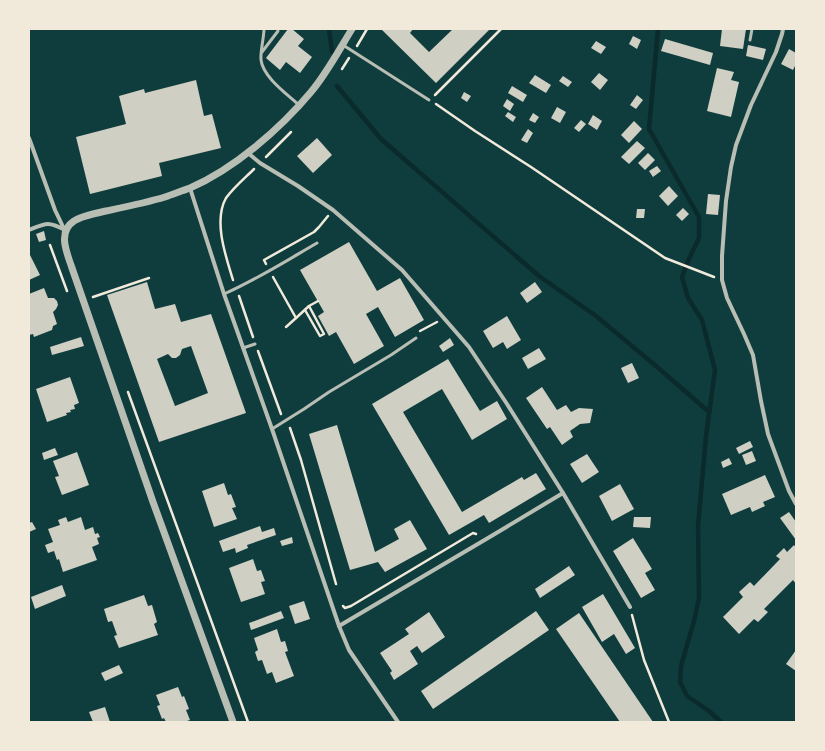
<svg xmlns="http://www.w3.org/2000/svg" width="825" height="751" font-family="'Nunito Sans',sans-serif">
<rect width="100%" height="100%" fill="#0f3d3e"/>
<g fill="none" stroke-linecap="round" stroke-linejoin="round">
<g stroke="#0a2a2b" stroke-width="4.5">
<path d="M329,29l3,23"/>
<path d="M658,29l-9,100 50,88v21l-11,23 -6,16 6,21 14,22 13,50 -9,66 -8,90 1,72 -5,23 -13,45 -1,16 7,14 22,15 12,11"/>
<path d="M337,86l44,53 158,137 57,40 60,50 53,46"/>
</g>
</g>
<g fill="#cfcfc3" fill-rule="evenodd">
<path d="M288,29h4l12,10 -6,7 14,11 -12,16 -14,-11 -6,8 -14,-12z"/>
<path d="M381,29h32l-3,4 19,19 24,-23h37l-54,54z"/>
<path d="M722,29h24l-3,20 -23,-3z"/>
<path d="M633,36l8,4 -4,9 -8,-5z"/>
<path d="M665,39l48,14 -3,12 -49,-14z"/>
<path d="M596,41l10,6 -5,7 -10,-6z"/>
<path d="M748,45l18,4 -3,11 -17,-4z"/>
<path d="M789,49l7,4v11l-3,6 -12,-6z"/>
<path d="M717,68l17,4 -3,8 8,2 -8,35 -24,-6z"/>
<path d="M599,73l9,7 -8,10 -9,-8z"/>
<path d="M535,75l16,10 -5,8 -17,-10z"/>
<path d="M563,76l9,6 -4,5 -9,-6z"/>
<path d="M196,80l8,36 8,-2 9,34 -62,15 3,13 -72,18 -14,-57 50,-13 -7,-28 25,-7 1,4z"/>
<path d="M512,86l15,9 -4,7 -15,-9z"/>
<path d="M464,92l7,4 -4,6 -6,-4z"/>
<path d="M637,95l6,5 -7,9 -6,-4z"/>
<path d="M507,99l7,5 -4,7 -7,-5z"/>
<path d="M557,107l9,5 -6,11 -9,-5z"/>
<path d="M508,112l8,5 -3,5 -8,-6z"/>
<path d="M533,113l6,4 -4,6 -6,-3z"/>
<path d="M593,115l9,6 -5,9 -9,-6z"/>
<path d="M581,120l5,4 -7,8 -5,-4z"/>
<path d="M634,121l8,8 -13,14 -8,-8z"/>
<path d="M528,129l5,4 -6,10 -6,-3z"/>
<path d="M317,138l15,17 -19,18 -16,-17z"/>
<path d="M637,141l8,7 -16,16 -8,-7z"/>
<path d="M648,153l7,7 -10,10 -7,-7z"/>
<path d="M657,166l4,5 -8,6 -4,-6z"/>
<path d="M669,186l9,10 -10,10 -9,-10z"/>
<path d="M708,194l12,1 -2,20 -12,-1z"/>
<path d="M683,208l6,6 -7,7 -6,-6z"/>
<path d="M637,209h8l-1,9h-8z"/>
<path d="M44,231l2,9 -7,2 -3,-8z"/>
<path d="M349,242l28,49 23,-13 24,42 -29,17 -17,-30 -12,7 18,32 -30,18 -18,-32 -7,4 -11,-20 6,-4 -24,-42z"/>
<path d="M29,253l11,22 -11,5z"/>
<path d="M147,282l8,27 20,-5 6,18 30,-8 35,99 -87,29 -52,-147zM191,346l17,47 -33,13 -18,-47 11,-5 4,4h4l4,-3 2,-6z"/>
<path d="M535,282l7,10 -15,11 -7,-10z"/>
<path d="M44,288l4,10h6l3,3 1,4 -2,4 -3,3 4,12 -4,2 -1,4 -18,7 -1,-3 -4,1v-41z"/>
<path d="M507,316l14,24 -14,9 -4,-7 -10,6 -10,-17z"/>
<path d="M81,337l3,9 -32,9 -2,-8z"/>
<path d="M450,338l4,7 -11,7 -4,-6z"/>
<path d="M539,348l7,11 -18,10 -6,-11z"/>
<path d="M448,359l32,52 17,-10 10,18 -35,21 -30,-51 -39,23 59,100 60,-35 2,3 12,-7 10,16 -57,34 -5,-8 -35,20 -77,-131z"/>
<path d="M632,363l7,15 -11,5 -7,-15z"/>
<path d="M70,377l9,26 -5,2 1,4 -5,1 1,2 -5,1 1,2 -20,7 -11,-33z"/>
<path d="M542,387l15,23 9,-5 5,7 8,-4 14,1 -3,14 -10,1 -10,7 3,6 -11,8 -12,-18 -3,2 -21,-31z"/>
<path d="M337,425l38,127 24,-13 -5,-10 16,-9 17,29 -42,23 -7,-10 -28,8 -41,-136z"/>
<path d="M750,441l3,6 -14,7 -3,-6z"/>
<path d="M55,448l3,7 -14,5 -2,-7z"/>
<path d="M752,451l4,10 -10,4 -4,-10z"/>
<path d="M77,452l12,33 -27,10 -7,-18 4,-1 -6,-15z"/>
<path d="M587,454l12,18 -17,11 -12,-19z"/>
<path d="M729,458l3,6 -9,4 -2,-6z"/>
<path d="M765,475l10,22 -12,5 2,4 -13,6 -2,-5 -19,8 -9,-21z"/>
<path d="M224,483l4,12 3,-1 5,13 -4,1 5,11 -23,8 -12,-36z"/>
<path d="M620,484l14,25 -22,12 -13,-25z"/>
<path d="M789,512l7,10v18l-16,-22z"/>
<path d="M66,517l2,5 13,-5 4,13 8,-3 2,7 3,-1 2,4 -3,1 2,6 -7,3 5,13 -34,12 -4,-13 -2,1 -3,-9 -6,2 -3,-8 8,-3 -5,-13 12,-4 -2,-5z"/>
<path d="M634,517h17l-1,11 -17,-1z"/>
<path d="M32,522l4,7 -7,3v-9z"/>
<path d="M260,526l2,6 12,-4 2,7 -29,10 1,3 -12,5 -1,-5 -12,4 -4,-11z"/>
<path d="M292,537l1,6 -11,3 -2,-5z"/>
<path d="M633,538l19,31 -7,4 10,17 -14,8 -28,-47z"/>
<path d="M794,545l2,3v36l-3,-4 -29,29 4,3 -10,10 -4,-3 -15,15 -16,-17 20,-20 -4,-5 11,-10 4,4 26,-27 -4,-3 8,-8 3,4z"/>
<path d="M253,559l4,12 4,-1 4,11 -4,1 4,12 -24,8 -12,-34z"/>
<path d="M569,566l6,9 -35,23 -5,-9z"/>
<path d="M62,585l4,11 -31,13 -4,-12z"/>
<path d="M603,594l32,54 -9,6 -12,-20 -12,8 -20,-35z"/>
<path d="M144,595l4,11 4,-1 5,17 -3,2 4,11 -39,13 -5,-12 3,-1 -5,-14 -4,1 -4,-13z"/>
<path d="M304,601l6,18 -15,5 -6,-18z"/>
<path d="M281,611l3,7 -33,12 -2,-7z"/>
<path d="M536,611l13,19 -116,79 -12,-18z"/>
<path d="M429,612l16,25 -23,16 -5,-7 -7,5 8,13 -24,16 -4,-7 2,-2 -12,-18 29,-19 -4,-5z"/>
<path d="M579,613l74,109h-33l-64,-93z"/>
<path d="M277,629l4,13 4,-1 3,10 -3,1 9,24 -18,7 -4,-11 -5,2 -5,-14 -4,1 -3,-9 3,-2 -4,-12z"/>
<path d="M796,650v21l-10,-7z"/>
<path d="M119,665l4,8 -18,8 -4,-8z"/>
<path d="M178,687l4,10 2,-1 5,13 -3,1 4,10 -3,1v1h-21l-2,-4 -2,1 -5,-13 3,-1 -4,-10z"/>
<path d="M105,707l5,15h-17l-4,-10z"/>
</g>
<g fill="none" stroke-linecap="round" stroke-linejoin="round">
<g stroke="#f1e9da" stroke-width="2.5">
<path d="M357,46l10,-17"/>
<path d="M342,69l7,-11"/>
<path d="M435,95l66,-66"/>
<path d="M436,104l39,27 56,36 134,91 49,19"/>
<path d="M266,157l25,-25"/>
<path d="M50,245l17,46"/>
<path d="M266,264l-2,-4 50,-28 5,-5 9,-11"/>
<path d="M273,277l23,41 -10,9"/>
<path d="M233,280c-7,-23 -20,-59 -7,-82 8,-11 19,-20 28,-29"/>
<path d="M239,296l14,41"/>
<path d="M93,297l56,-19"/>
<path d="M305,310l15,26 4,-2 -15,-28"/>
<path d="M296,318l13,-12 9,-5"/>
<path d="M420,331l17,-9"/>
<path d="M258,351l23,63"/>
<path d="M128,392l120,330"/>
<path d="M290,428l11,32 35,124"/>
<path d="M343,606l2,2 6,-2 122,-73 3,1"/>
<path d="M632,615l12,45 25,62"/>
</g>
<g stroke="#b8beb3" stroke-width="3">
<path d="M264,29c0,8 -4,24 -3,31 2,17 26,34 38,45"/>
<path d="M750,40l2,-11"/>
<path d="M343,45l86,55"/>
<path d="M262,52l16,-21"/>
<path d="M224,294c32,-14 62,-33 93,-51"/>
<path d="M243,348l12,-4"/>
<path d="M272,429l32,-20 25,-17 62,-37 25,-17"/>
</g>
<g stroke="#b8beb3" stroke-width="4">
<path d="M783,29l-1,5 -6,18 -25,53 -15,40 -5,22 -5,34 -4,55v24l5,18 17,36 9,21 8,46 7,33 21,57 7,13"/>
<path d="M29,138l26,72 10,21"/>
<path d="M248,153l12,10 38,23 35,24 69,60 67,77 38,57 56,89 67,114"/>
<path d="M190,188l34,106 48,135 67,197 10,24 49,72"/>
<path d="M29,230c17,-7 19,-9 36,0"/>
<path d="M339,626l149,-88 75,-45"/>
</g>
<path stroke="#b8beb3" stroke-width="7" d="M233,722l-80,-220 -81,-234c-5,-15 -15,-36 2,-47 7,-5 23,-8 32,-10 19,-4 39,-8 59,-14 8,-3 17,-6 25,-9 44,-19 90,-59 121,-96 16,-19 28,-42 41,-63"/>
</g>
<rect width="825" height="751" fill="none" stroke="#f1e9da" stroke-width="60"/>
</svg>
